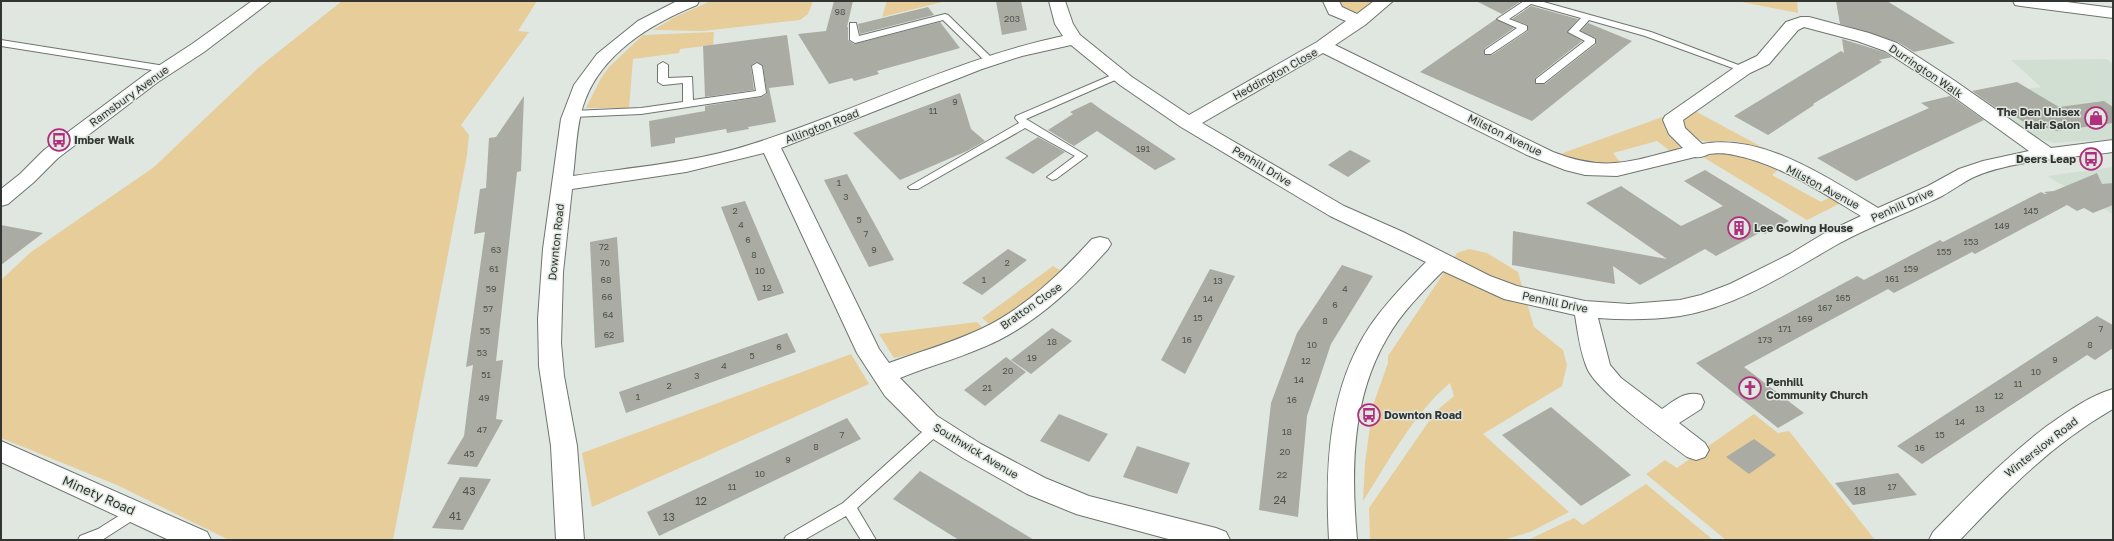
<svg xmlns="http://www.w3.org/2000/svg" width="2114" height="541" font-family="'Golos Text',sans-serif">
<rect width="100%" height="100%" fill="#dfe7e0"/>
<g fill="#d1dfd2">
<path d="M2107,59l6,5v75l-59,4 -17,-5 -13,-5 -51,-37 68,-9 -30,-27z"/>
<path d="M2113,167v47l-66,-38z"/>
</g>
<g fill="#e7cd9a">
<path d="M342,1h195l-19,30 11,1 -68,93 8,10 -2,20 -74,385h-164l-112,-55 -116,-47v-158l30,-28 123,-85 104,-99z"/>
<path d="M711,1h102l-5,13 -8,6 -97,11 -50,-1 22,-13z"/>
<path d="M887,1h59l-64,16z"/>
<path d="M1340,1h36c-13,10 -15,14 -32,9l-5,-8z"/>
<path d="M1737,1h60l1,12z"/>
<path d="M714,32l-1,13 -33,4 -1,4 -46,6 -4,49h-43l15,-30 8,-11 34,-32z"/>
<path d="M1695,111l76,41 -2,1c-10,-4 -19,-9 -30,-11 -24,-3 -32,6 -55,-10l-2,-12z"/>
<path d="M1665,116l-1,5 2,7 15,17 -3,4 -8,2 -13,-10 -44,12 7,9 -19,3 -40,-9 2,-3z"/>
<path d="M1717,154l24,1 39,13 -8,7 49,27 11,-6 11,6 -36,18 -104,-63z"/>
<path d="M1469,249l18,4 31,19 16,55 29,23 4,15 -5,21 -79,48 86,78 -39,20 -27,8h-133l-1,-32 67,-97 18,-15 -4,-13c-37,31 -61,78 -87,118l2,-38 8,-58 15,-42v-7l69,-103z"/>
<path d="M1053,266l10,6 -5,7 -56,40 -12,6 -8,-7z"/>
<path d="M977,322l7,7 -59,22 -31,7 -15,-24z"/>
<path d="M851,354l18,30 -277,123 -10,-54z"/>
<path d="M1754,414l24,19 11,-2 86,109h-149l-80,-66 19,-14 12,8z"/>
<path d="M1646,484l67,56h-185l46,-22 9,7z"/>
</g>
<g fill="#aaaca3">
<path d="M834,1h19l-6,26h1v13l6,4 86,-22 20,26 -83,23 2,3 -25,7 -2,-3 -23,6 -31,-50 28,-3z"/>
<path d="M996,1h25l6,29 -25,5z"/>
<path d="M1476,1h45l-19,13z"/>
<path d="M1836,1h51l68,42 -41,9 -16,-10 -58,-18z"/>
<path d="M1531,6l47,13 -11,13 15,9 -47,37 1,6h9l51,-40v-6l-15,-7 7,-8 44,18 -100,80 -112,-49 76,-53 18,9 -30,21v6h8l36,-24v-6l-16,-6z"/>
<path d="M928,7l6,8 -74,19 -2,-10z"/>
<path d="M787,35l7,50 -25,3 7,34 -28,5 1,2 -22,4 -1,-4 -51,9v5l-24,4 -2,-26 56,-10v-5l56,-9 6,-3 -4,-28 -7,-4 -5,4 3,24 -49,7 -2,-51z"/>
<path d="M1842,39l42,13 8,5 -13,3 3,2 -69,42 1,1 -46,30 -34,-19 107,-65 3,2z"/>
<path d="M2017,82l42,25 45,-6 9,6v16l-56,8 -35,-10 -16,-11 -4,2 -30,-21z"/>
<path d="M960,93l11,36 14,12 -18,10 -67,29 -47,-47z"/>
<path d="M524,96l-3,75 -4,1 -21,189 7,-1 -7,59 7,1 -26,47 -30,-3 17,-28 9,-71 -7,2 19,-135 -11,2 6,-45 6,-1 3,-50 7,-1z"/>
<path d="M1950,96l34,24 -128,61 -39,-23 112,-50 -8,-5z"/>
<path d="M1091,102l11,8 74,49 -21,11 -58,-39 -23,15 -26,-16 25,-16 -3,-2z"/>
<path d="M1038,137l27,15 -32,22 -28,-16z"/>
<path d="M1350,150l21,11 -23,16 -20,-12z"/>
<path d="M1705,170l84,51 -24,13 -4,-2 -45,24 -11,-7 -65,36 -27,-19 2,18 -103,-19 1,-34 154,28 -81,-56 35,-17 60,40 42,-20 -39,-25z"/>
<path d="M2097,173l5,11 11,-1v22l-20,8 -9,-5 -7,3 -10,-6 -92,49 -3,-2 -78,41 -6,-4 -144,78 60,46 -26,15 -82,-65 161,-87 7,4 76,-40 3,2 98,-50 4,2h2l-3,-2 10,-1z"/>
<path d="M847,174l32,58 15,28 -25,7 -45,-87z"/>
<path d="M745,201l39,92 -26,8 -37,-94z"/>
<path d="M1,225l42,8 -42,32z"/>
<path d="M617,237l7,105 -29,6 -5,-106z"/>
<path d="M1008,249l19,11 -45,35 -20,-12z"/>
<path d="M1342,265l31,11 -42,68 -24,72 -9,101 -39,-7 12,-107 26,-70z"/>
<path d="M1210,269l25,7 -50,98 -24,-14z"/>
<path d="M2097,316l16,9v23l-18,12 -8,-5 -165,109 -25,-18z"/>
<path d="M1052,328l20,13 -41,33 -20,-14z"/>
<path d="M787,333l9,19 -170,61 -7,-21z"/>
<path d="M1006,357l20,15 -41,34 -21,-16z"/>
<path d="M1551,407l80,68 -50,31 -79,-71z"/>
<path d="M1059,414l49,20 -19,28 -49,-21z"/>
<path d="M847,418l14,21 -202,97 -12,-24z"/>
<path d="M1754,439l22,16 -27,19 -23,-17z"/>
<path d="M1137,446l53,17 -13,31 -54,-17z"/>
<path d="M920,471l35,21 79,48h-75l-66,-41z"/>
<path d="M1898,473l19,22 -64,10 -18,-22z"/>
<path d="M460,477l31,2 -28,51 -31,-2z"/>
</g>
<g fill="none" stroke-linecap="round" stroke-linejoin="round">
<g stroke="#6e756f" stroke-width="2">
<g id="service">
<path d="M1524,1h16l111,31 98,37 -2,2h-6l-96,-35 -56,-16 -10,11 16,8v4l-51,40h-8v-4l49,-38 -17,-9 13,-14 -50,-14 -22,15 18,7v4l-36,24h-6v-4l32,-22 -20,-9z"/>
<path d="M945,14l3,1 45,44v4h-6l-44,-43 -88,23 -5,-3v-17h6l3,13z"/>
<path d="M1,40l164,26 5,3 -5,3 -164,-26z"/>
<path d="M663,62l5,3v13l24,-1 1,23 63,-9 -4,-25 5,-3 5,3 4,27 -5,3 -120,18 -69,3 -5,-3 5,-3 69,-3 42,-6v-19l-20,2 -5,-3v-17z"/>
<path d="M1119,72l3,1v4l-96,42 61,37 -31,23 -4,1 -5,-3 28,-21 -50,-28 -107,61h-8l-2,-2 111,-64 -4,-5 1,-2z"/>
<path d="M936,423l5,1 2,4 -2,4 -84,76 19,32h-15l-15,-24 -42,24h-20l2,-4 57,-33 88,-79z"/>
<path d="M136,505l5,2 2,4 -2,4 -39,25h-24l2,-4 18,-7z"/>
</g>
</g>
<g stroke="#6e756f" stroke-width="2">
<g id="minor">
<path d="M252,1h19l-67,51 -46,30 -100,76 -24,24 -26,22 -7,2v-17l19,-15 24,-24 102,-76 46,-30z"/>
<path d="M677,1h22l-2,4c-47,19 -98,50 -114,101 -7,22 -7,47 -10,70 60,-9 121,-13 179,-32 105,-33 203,-85 311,-108l-8,-12 -6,-23h16l8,23 7,11 52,42 57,38 128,-73 29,-21 -17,-7 -6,-13h16l3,6 15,7 17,-13h19l-28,24 -30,20 218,107c53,21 79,9 130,-4l-14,-14 -6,-14 2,-4 73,-51 19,-9 29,-34 15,-5h8l60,16 28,10 58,38 96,67 62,-8v12c-42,6 -101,8 -139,25 -11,5 -21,13 -32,19 -34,17 -70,29 -104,48 -49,28 -101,63 -158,72 -28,4 -55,4 -82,2l12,47 11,13 41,31c12,-8 23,-19 39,-14l3,7 -3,7 -22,14 26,20 4,7 -4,7 -9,3 -9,-3c-23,-18 -90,-65 -100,-89 -7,-17 -9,-35 -12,-53l-71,-16 -61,-28c-20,20 -42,42 -56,67 -36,61 -36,134 -30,202h-28c-4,-73 -1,-151 41,-214 16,-23 36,-44 56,-64l-96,-46 -149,-89 -61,-42 -49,-40 -49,11 -40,13 -201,79 98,201 10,14c30,-11 62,-20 92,-34 44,-21 79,-55 111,-90l8,-2 8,2 3,5 -3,5c-32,36 -66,69 -109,91 -32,16 -67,25 -99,38l37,38 44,28 64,34 44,18 127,32 10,4 4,8h-58l-96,-26 -49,-20 -64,-36 -44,-28 -34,-34 -28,-43 -93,-200 -78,19 -114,17 -9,83 -2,71 3,33 13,70 7,94h-28l-5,-94 -12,-80 -1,-47 5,-70 18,-130 13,-34 23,-31 41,-33zM1804,27l53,14 28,10 58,38 86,62 -46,10 -24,8 -31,17 -50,22c-51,-30 -114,-75 -176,-64l-17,-16 -2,-8 67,-47 19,-9 29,-34zM1323,53l204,102 38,15 20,5 32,1 78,-19c6,1 9,-1 14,-3 7,-1 18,-1 25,1 46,9 87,37 127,61l-38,18 -33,20 -60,30 -29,11 -21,5 -51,4 -44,-3 -68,-15 -27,-10 -87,-44 -59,-26 -142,-83z"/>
<path d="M2013,1h46l54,7v10l-92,-12 -6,-1z"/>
<path d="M2113,389v20c-62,36 -104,79 -153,131h-31l4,-8c37,-38 72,-74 114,-106 20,-14 42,-30 66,-37z"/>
<path d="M1,441l206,91 4,8h-42l-168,-78z"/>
</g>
</g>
<use href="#service" fill="#fff" fill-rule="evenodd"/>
<use href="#minor" fill="#fff" fill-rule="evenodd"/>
</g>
<defs>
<g id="shop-ring" transform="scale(1.15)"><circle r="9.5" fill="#dfe7e0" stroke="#af2f7d" stroke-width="1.5"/><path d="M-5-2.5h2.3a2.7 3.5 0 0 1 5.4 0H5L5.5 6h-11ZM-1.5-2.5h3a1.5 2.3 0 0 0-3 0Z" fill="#af2f7d"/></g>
<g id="bus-ring" transform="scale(1.15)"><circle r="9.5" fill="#dfe7e0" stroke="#af2f7d" stroke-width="1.5"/><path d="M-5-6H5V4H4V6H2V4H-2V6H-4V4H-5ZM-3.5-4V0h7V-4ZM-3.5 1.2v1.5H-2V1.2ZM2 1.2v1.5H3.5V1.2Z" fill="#af2f7d"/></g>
<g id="building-ring" transform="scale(1.15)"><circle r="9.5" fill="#dfe7e0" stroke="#af2f7d" stroke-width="1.5"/><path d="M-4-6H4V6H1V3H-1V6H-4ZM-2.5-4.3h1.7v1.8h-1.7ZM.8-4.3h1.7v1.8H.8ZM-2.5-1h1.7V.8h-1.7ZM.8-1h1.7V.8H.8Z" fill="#af2f7d"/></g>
<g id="church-ring" transform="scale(1.15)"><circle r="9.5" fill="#dfe7e0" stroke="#af2f7d" stroke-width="1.5"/><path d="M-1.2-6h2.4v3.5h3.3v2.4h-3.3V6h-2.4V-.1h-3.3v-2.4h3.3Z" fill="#af2f7d"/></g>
</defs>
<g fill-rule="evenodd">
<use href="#shop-ring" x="2096" y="118"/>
<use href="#bus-ring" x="59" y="140"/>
<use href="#bus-ring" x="2091" y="159"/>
<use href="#building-ring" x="1739" y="228"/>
<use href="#church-ring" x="1750" y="388"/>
<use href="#bus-ring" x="1369" y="415"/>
</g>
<g text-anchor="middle" stroke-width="3" stroke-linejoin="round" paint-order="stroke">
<g font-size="9" fill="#50534e">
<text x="840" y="15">98</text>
<text x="1012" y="22">203</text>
<text x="955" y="105">9</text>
<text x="933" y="114">11</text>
<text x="1143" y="152">191</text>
<text x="839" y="186">1</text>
<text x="846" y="200">3</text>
<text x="735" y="214">2</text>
<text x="2031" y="214">145</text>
<text x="859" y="223">5</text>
<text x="741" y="228">4</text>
<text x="2002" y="229">149</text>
<text x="866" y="237">7</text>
<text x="748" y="243">6</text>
<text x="1971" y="245">153</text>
<text x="604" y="250">72</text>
<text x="496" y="253">63</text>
<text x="874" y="253">9</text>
<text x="1944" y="255">155</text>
<text x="754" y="258">8</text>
<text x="605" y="266">70</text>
<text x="1007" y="266">2</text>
<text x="494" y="272">61</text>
<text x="1911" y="272">159</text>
<text x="760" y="274">10</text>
<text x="1892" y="282">161</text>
<text x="606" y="283">68</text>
<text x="984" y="283">1</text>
<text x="1218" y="284">13</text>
<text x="767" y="291">12</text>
<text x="491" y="292">59</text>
<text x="1345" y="292">4</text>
<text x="607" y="300">66</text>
<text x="1843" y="301">165</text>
<text x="1208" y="302">14</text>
<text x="1335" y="308">6</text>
<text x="1825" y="311">167</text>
<text x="488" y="312">57</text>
<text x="608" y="318">64</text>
<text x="1198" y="321">15</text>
<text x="1805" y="322">169</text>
<text x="1325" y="324">8</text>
<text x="1785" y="332">171</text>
<text x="2101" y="332">7</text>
<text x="485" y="334">55</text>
<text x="609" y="338">62</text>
<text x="1187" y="343">16</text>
<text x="1765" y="343">173</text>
<text x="1052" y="345">18</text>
<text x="1312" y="348">10</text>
<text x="2090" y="348">8</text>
<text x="779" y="350">6</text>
<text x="482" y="356">53</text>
<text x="752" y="359">5</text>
<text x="1032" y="361">19</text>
<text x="2055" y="363">9</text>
<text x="1306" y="364">12</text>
<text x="724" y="369">4</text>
<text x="1008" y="374">20</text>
<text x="2036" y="375">10</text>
<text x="486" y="378">51</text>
<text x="697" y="379">3</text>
<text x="1299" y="383">14</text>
<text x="2018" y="387">11</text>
<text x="669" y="389">2</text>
<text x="987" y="391">21</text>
<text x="1999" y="399">12</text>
<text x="638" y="400">1</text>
<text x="484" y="401">49</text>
<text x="1292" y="403">16</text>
<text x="1980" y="412">13</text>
<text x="1960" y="425">14</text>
<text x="482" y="433">47</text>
<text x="1287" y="435">18</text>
<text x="842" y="438">7</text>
<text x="1940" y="438">15</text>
<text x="816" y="450">8</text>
<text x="1920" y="451">16</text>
<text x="1285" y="455">20</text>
<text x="469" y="457">45</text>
<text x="788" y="463">9</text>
<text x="760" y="477">10</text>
<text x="1282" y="478">22</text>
<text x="732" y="490">11</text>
<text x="1892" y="490">17</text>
</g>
<g font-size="11" fill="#323532" stroke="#dfe7e0">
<text transform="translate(1926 71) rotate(34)" y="4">Durrington Walk</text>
<text transform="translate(1275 74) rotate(-29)" y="4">Heddington Close</text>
<text transform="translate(129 96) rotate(-36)" y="4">Ramsbury Avenue</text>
<text transform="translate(822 126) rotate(-21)" y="4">Allington Road</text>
<text transform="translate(1505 135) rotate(26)" y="4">Milston Avenue</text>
<text transform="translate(1262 166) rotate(31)" y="4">Penhill Drive</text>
<text transform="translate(1823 187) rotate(28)" y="4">Milston Avenue</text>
<text transform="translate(1902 205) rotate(-24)" y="4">Penhill Drive</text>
<text transform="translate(556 242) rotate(-84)" y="4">Downton Road</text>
<text transform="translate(1555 302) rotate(12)" y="4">Penhill Drive</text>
<text transform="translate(1031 306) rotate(-35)" y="4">Bratton Close</text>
<text transform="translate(2041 447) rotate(-38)" y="4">Winterslow Road</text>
<text transform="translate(976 451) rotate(31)" y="4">Southwick Avenue</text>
</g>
<g font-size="11" font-weight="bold" fill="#323532" stroke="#dfe7e0" text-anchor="start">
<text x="2080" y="116" text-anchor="end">The Den Unisex<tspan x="2080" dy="13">Hair Salon</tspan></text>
<text x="74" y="144">Imber Walk</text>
<text x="2076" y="163" text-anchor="end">Deers Leap</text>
<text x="1754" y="232">Lee Gowing House</text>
<text x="1766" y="386">Penhill<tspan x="1766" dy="13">Community Church</tspan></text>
<text x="1384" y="419">Downton Road</text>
</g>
<g font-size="11" fill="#50534e">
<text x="469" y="495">43</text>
<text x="1860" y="495">18</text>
<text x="1280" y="504">24</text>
<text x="701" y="505">12</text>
<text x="455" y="520">41</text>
<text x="669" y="521">13</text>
</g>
<g font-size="13" fill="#323532" stroke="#dfe7e0">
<text transform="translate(99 495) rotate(24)" y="5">Minety Road</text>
</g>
</g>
<rect width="2114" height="541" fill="none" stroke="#323532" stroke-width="4"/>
</svg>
